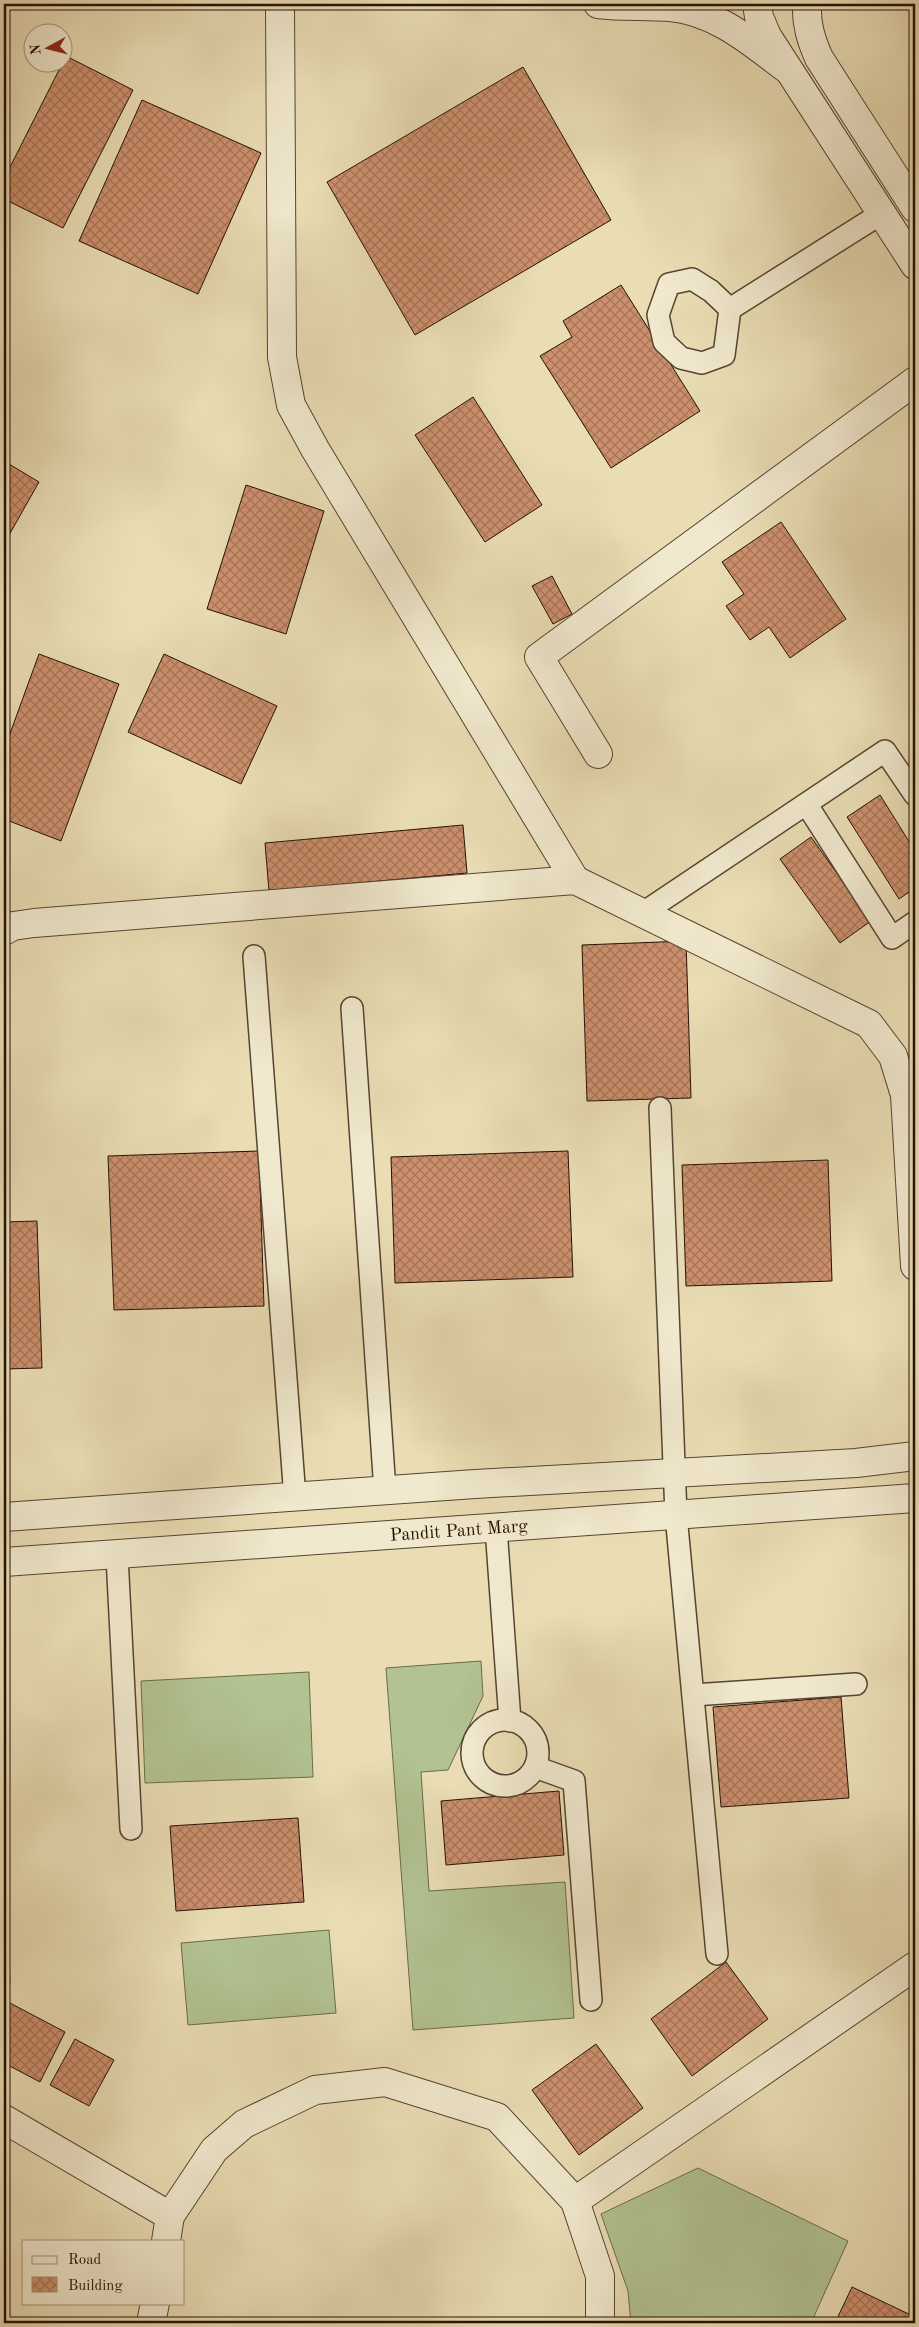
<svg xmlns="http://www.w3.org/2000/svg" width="919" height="2327" font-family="'Old Standard TT',serif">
<defs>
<pattern id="building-cross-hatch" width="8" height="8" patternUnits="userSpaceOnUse" patternTransform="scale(1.25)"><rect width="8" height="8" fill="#cd906d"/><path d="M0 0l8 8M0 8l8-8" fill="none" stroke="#a67458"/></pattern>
</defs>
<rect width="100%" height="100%" fill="#eaddb4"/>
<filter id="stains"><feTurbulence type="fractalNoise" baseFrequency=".004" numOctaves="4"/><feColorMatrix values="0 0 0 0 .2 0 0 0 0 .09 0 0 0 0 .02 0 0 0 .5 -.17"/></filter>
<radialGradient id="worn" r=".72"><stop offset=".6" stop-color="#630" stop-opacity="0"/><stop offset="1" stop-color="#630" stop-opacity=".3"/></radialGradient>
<g fill="#b2c291" stroke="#6b6a4b">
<path d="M481,1661l2,35 -35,74 -27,2 8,119 136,-9 9,136 -161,12 -27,-362z"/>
<path d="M309,1672l4,105 -168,6 -4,-102z"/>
<path d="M4,1850l6,132 -6,12z"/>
<path d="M329,1930l7,83 -148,12 -7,-82z"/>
<path d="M698,2168l150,73 -37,82h-180l-3,-32 -27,-77z"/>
</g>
<g fill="url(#building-cross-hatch)" stroke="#241105">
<path d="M66,56l67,34 -70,138 -59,-29v-20z"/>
<path d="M523,67l88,153 -196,115 -88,-153z"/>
<path d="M142,100l119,53 -63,141 -119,-53z"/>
<path d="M621,285l79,126 -89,57 -71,-112 32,-19 -9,-16z"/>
<path d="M473,397l69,108 -57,37 -70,-107z"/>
<path d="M4,461l35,21 -35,62z"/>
<path d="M246,485l78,26 -38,123 -79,-25z"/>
<path d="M781,522l65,97 -56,39 -21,-31 -19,13 -24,-34 18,-12 -22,-32z"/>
<path d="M552,576l20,38 -19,10 -21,-38z"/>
<path d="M39,654l80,30 -58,157 -57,-22v-69z"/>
<path d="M164,654l113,52 -36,78 -113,-52z"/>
<path d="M880,795l35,56v37l-16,11 -52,-82z"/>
<path d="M463,825l4,48 -198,18 -4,-48z"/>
<path d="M811,837l60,84 -31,22 -60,-84z"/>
<path d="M686,941l5,157 -104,3 -5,-156z"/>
<path d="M259,1151l5,155 -150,4 -6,-154z"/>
<path d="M568,1151l5,126 -178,6 -4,-126z"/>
<path d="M828,1160l4,121 -146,5 -4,-121z"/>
<path d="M37,1221l5,147 -38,1v-147z"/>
<path d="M841,1697l8,101 -128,9 -8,-100z"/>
<path d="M559,1791l5,64 -118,10 -5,-64z"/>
<path d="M298,1818l6,84 -128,9 -6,-85z"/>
<path d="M726,1962l42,57 -76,57 -41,-57z"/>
<path d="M8,2002l57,30 -25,50 -36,-19v-53z"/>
<path d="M75,2039l39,21 -25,46 -39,-21z"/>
<path d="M596,2044l47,64 -64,47 -47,-65z"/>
<path d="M852,2287l63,30v6h-80z"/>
</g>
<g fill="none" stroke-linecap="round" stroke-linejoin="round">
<g stroke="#564431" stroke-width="24">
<g id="service">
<path d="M692,279l19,12 19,18 -6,46 -22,8 -21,-5 -17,-16 -6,-27 11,-31z"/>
<path d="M730,309l152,-96"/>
<path d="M807,805l85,133 23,-16"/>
<path d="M643,913l242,-162 30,44"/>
<path d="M254,956l41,542"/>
<path d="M352,1008l33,483"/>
<path d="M660,1108l16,407 41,439"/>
<path d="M496,1528l14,193"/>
<path d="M117,1556l14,273"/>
<path d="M693,1695l163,-11"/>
<circle cx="505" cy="1753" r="33"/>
<path d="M535,1767l39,14 17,219"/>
</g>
</g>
<g stroke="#564431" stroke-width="30">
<g id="minor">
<path d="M280,4l2,353 9,48 24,44 260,431"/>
<path d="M598,4c24,3 48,1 72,3 46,4 82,36 117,62"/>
<path d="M598,754l-59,-97 376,-276"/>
<path d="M4,931l9,-5 21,-3 541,-43 294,144 24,32 12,39 10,171"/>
<path d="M4,2119l166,97"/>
<path d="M575,2201l340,-235"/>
<path d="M166,2241l4,-25 44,-66 30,-26 71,-34 70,-8 112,35 78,84 25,75v47"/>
<path d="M151,2323l4,-20"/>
</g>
</g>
<g stroke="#564431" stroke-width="30">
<g id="tertiary">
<path d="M757,4l2,13 8,19 148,229"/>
<path d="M807,4c-1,20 4,36 12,54l96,150"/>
<path d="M4,1517l471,-33 381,-21 59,-7"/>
<path id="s1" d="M4,1562l911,-64"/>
</g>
</g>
<use href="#service" stroke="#f1e9ce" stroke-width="21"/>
<use href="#minor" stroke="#f1e9ce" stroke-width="28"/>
<use href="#tertiary" stroke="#f1e9ce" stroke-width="28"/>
</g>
<g text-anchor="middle" stroke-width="5" stroke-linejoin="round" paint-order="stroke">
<g font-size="18" fill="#241105" stroke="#f1e9ce">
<text dy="6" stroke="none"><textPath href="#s1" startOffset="456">Pandit Pant Marg</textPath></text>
</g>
</g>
<rect width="919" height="2327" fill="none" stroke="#eaddb4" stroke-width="20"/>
<rect x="5" y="5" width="909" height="2317" fill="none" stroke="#241105" stroke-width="2.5"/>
<rect x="10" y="10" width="899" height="2307" fill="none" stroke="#241105"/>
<rect x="22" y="2240" width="162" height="65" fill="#f1e9ce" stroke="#9f937e"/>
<rect x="32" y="2256" width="25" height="8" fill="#f1e9ce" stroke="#9f937e"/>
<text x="68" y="2264" font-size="15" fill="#241105">Road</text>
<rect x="32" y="2277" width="25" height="15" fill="url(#building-cross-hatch)" stroke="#9f937e"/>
<text x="68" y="2290" font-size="15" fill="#241105">Building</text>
<g transform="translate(48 48) rotate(263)"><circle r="24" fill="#f1e9ce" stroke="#9f937e"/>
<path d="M0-4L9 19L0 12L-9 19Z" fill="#8f2418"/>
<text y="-8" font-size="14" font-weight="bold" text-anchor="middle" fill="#241105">N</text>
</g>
<rect width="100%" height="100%" filter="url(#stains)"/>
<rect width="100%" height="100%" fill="url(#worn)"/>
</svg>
